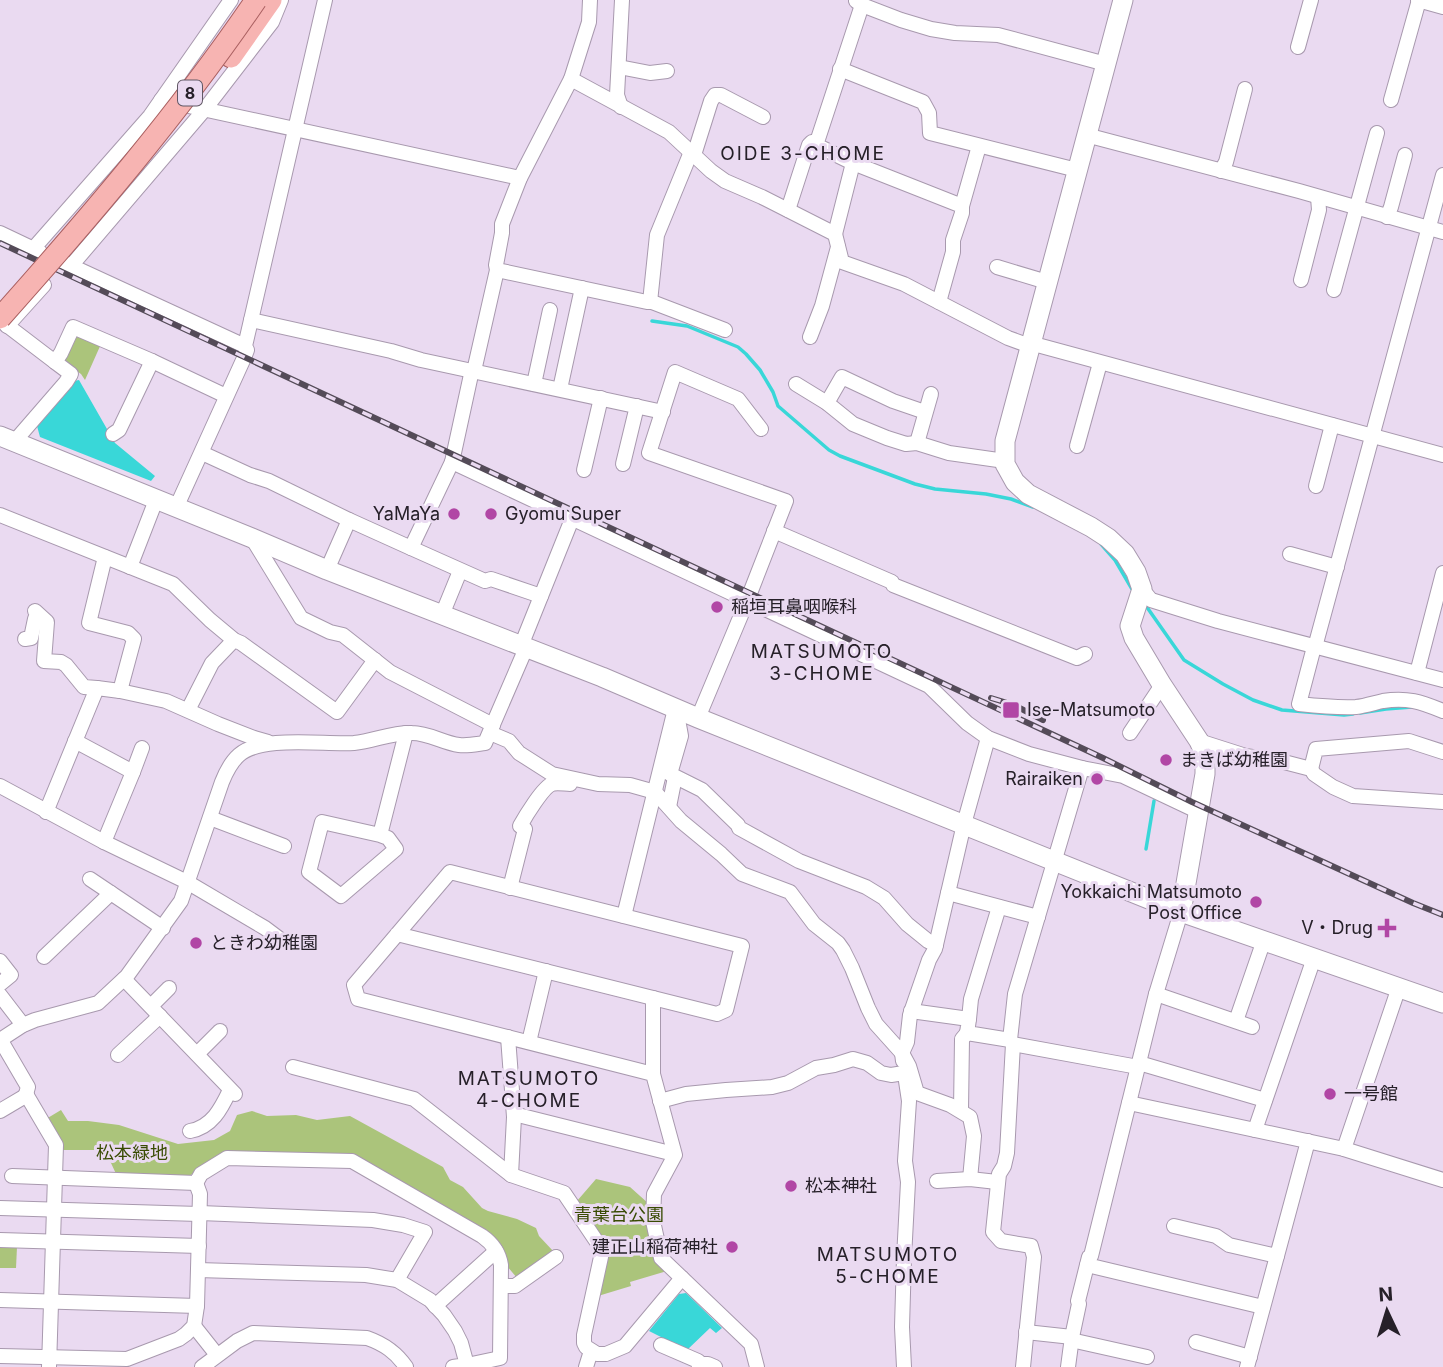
<svg xmlns="http://www.w3.org/2000/svg" width="1443" height="1367" font-family="Inter,'Noto Sans JP',sans-serif">
<rect width="100%" height="100%" fill="#eadaf1"/>
<g fill="#abc47b">
<path d="M81,335l20,9 -16,36 -4,-6 -17,-12c0,-11 6,-22 17,-27z"/>
<path d="M61,1110l7,11h20l31,4 59,19 36,-4 16,-9 7,-16 15,-4 15,5 29,-1 21,5 33,-4 93,51 7,13 13,7 19,21 6,3 29,8 19,9 3,8 15,16 -36,27 -12,-14 -2,-7 -152,-102h-132l-34,22 -69,-2 -12,-26h-44l-15,-31z"/>
<path d="M596,1179l34,8 19,17 18,67 -37,11 1,4 -33,10 9,-41 -30,-54z"/>
<path d="M0,1246l17,1 -1,21h-16z"/>
</g>
<g fill="#39d7d8">
<path d="M79,380l36,63 40,33 -4,5 -111,-44 -3,-11 37,-45z"/>
<path d="M686,1293l36,35 -6,5 -6,-5 -23,22 -38,-19 30,-37z"/>
</g>
<g fill="none" stroke-linecap="round" stroke-linejoin="round">
<g stroke="#39d7d8" stroke-width="3.5">
<path d="M652,321l35,5 51,21 8,7 14,16 13,22 5,14 51,44 11,6 75,28 20,5 51,5 25,5 22,8"/>
<path d="M1101,544l14,16 17,29"/>
<path d="M1144,603l40,57 39,24 30,16 29,10 62,5 9,-1"/>
<path d="M1360,713l26,-4 26,-2"/>
<path d="M1146,849l8,-48"/>
</g>
<g stroke="#a899ae" stroke-width="16">
<g id="street">
<path d="M1418,0l25,7"/>
<path d="M856,1l6,4 39,15 30,9 24,4 43,2 108,29"/>
<path d="M862,5l-46,140 37,18 109,43v7l-9,27v12l-14,50"/>
<path d="M1298,47l13,-47"/>
<path d="M619,67l31,6 17,-2"/>
<path d="M840,69l83,33 6,11 1,20 147,37"/>
<path d="M571,79l98,53 42,39 14,10 37,16 73,37 7,28 62,22 104,54 22,8"/>
<path d="M161,100l359,78"/>
<path d="M1391,100l28,-100"/>
<path d="M621,107l-4,-12 5,-95"/>
<path d="M1086,135l213,56 144,41"/>
<path d="M694,155l17,-54 4,-6h6l42,22"/>
<path d="M1221,171l5,-9 19,-73"/>
<path d="M962,206l17,-60"/>
<path d="M788,210l21,-65 3,-3 4,3"/>
<path d="M1387,217l4,-10 14,-52"/>
<path d="M0,233l40,19"/>
<path d="M835,234l18,-71"/>
<path d="M33,249l117,-133 81,-116"/>
<path d="M65,263l180,83"/>
<path d="M71,266l134,-157 67,-87 9,-22"/>
<path d="M997,267l50,15"/>
<path d="M497,270l150,32h5l73,28"/>
<path d="M1301,280l18,-70 -1,-13"/>
<path d="M1334,290l43,-157"/>
<path d="M650,302l7,-67 34,-83"/>
<path d="M0,320l55,42 6,-9 12,-26 79,34 74,35"/>
<path d="M251,320l140,31 30,9 242,52"/>
<path d="M7,326l37,-41"/>
<path d="M810,337l12,-31 16,-59"/>
<path d="M1030,343l413,112"/>
<path d="M474,371l23,-101 -1,-5 6,-32v-9l18,-46 51,-99 18,-57 1,-22"/>
<path d="M534,384l16,-74"/>
<path d="M796,384l31,19 26,21 34,14 19,6 11,-1 32,10 56,8"/>
<path d="M560,389l22,-101"/>
<path d="M827,403l15,-26 51,24 32,11"/>
<path d="M113,434l6,-4 33,-69"/>
<path d="M14,442l52,-60 5,-8 -16,-12"/>
<path d="M917,443l14,-49"/>
<path d="M1077,446l23,-83"/>
<path d="M202,453l48,22 19,6 80,39"/>
<path d="M452,462l20,-92"/>
<path d="M623,464l14,-58"/>
<path d="M584,470l17,-72"/>
<path d="M1316,486l16,-61"/>
<path d="M176,508l68,-150 3,-8 -2,-4 80,-346"/>
<path d="M0,515l173,69 37,36 24,20 7,3 96,69 38,-52"/>
<path d="M774,531l118,51 1,3 184,73 8,-4"/>
<path d="M252,538l49,80 29,14 13,3 47,37 103,53"/>
<path d="M411,548l74,33 6,-2 50,17"/>
<path d="M1290,554l47,13"/>
<path d="M105,557l-16,66 39,10 6,6 -14,52"/>
<path d="M130,567l26,-67"/>
<path d="M327,570l22,-50 62,28 41,-86 477,224 38,37 21,15 41,16 53,14 41,8 76,36"/>
<path d="M1142,589l9,11 67,21 225,59"/>
<path d="M35,611l12,11 -3,39 17,1 5,3 18,22 13,1"/>
<path d="M442,615l18,-44"/>
<path d="M25,639l6,-1 4,-19 3,-3"/>
<path d="M521,646l51,-127"/>
<path d="M1314,647l-15,57c19,2 38,4 57,3 9,-1 18,-4 27,-6 24,-4 38,1 60,10"/>
<path d="M1315,647l128,-472"/>
<path d="M1417,673l26,-100"/>
<path d="M676,708l5,28 -11,38 32,16 36,35 1,3 60,33 67,26 18,11 23,26 21,17 8,4"/>
<path d="M188,710l24,-47 22,-23"/>
<path d="M698,718l49,-117 39,-100 -137,-48 26,-81 63,27 23,30"/>
<path d="M490,733l19,8 10,12 33,21 46,10 32,1 25,7 26,29 40,33 21,20 48,18 24,32 24,19 5,7 9,18 16,40 8,16 26,29 7,13 8,27 33,12 20,12 4,19 -4,43"/>
<path d="M1130,733l32,-48"/>
<path d="M75,741l58,31 -29,70"/>
<path d="M1199,741l47,15 38,6 27,7 3,5 19,13 20,9 90,6"/>
<path d="M1311,769l5,-20 93,-8 34,11"/>
<path d="M133,772l9,-24"/>
<path d="M0,786l104,56 83,40 78,46 16,12"/>
<path d="M669,807l6,-30"/>
<path d="M46,812l51,-124 23,3 46,10 52,23 36,14 14,4"/>
<path d="M210,818l74,28"/>
<path d="M520,826c5,-9 23,-39 32,-42 5,-2 13,0 18,0"/>
<path d="M380,835l8,3 8,11 -55,47 -32,-24 13,-50 58,13 26,-102"/>
<path d="M90,879l73,49"/>
<path d="M510,888l15,-59"/>
<path d="M948,893l90,24"/>
<path d="M624,916l50,-203"/>
<path d="M397,934l320,80 9,-4 16,-64 -292,-74 -96,113 4,14 295,75 22,81 -21,39 -1,27 8,37 90,86 6,23"/>
<path d="M44,957l67,-64"/>
<path d="M0,961l11,14 -11,9"/>
<path d="M124,979l111,115"/>
<path d="M1156,994l96,33"/>
<path d="M0,995l23,30"/>
<path d="M653,998v76"/>
<path d="M151,1006l18,-18"/>
<path d="M911,1011l58,8 -2,14 43,7"/>
<path d="M969,1019l2,-20 28,-92"/>
<path d="M1236,1021l28,-81"/>
<path d="M508,1037l6,80 -3,58"/>
<path d="M0,1039l28,48 -2,7 30,51 -7,222"/>
<path d="M0,1040l23,-15 12,-5 63,-17 29,-27 54,-75 41,-119c4,-10 9,-20 17,-27 23,-20 85,-10 115,-12 20,-2 39,-11 58,-10 17,0 31,10 47,12 9,1 18,-1 26,-2l41,-95"/>
<path d="M529,1042l17,-71"/>
<path d="M1013,1044l125,23"/>
<path d="M197,1054l23,-23"/>
<path d="M118,1055l42,-39"/>
<path d="M903,1061l-1,-8 5,-11 3,-27 19,-55 6,-11 29,-125 24,-86"/>
<path d="M1139,1063l126,37"/>
<path d="M293,1067l121,32 97,76 53,18 35,52 2,12 -17,78v8l2,4 11,7h9l19,-8 57,-68"/>
<path d="M660,1101l26,-7 40,-4 46,-3 16,-4 28,-15 18,-3 19,-6 14,4 14,10 10,2 13,-2"/>
<path d="M1129,1103l215,46 99,31"/>
<path d="M961,1110l1,-71 5,-6"/>
<path d="M0,1111l27,-16"/>
<path d="M514,1114l160,40"/>
<path d="M1255,1130l59,-172"/>
<path d="M190,1131c22,-4 31,-22 40,-41"/>
<path d="M1344,1149l55,-162"/>
<path d="M12,1176l184,7 5,-9 26,-16 125,3 130,75c10,7 17,16 19,29l-1,93 -33,7"/>
<path d="M937,1181l33,-2 27,3"/>
<path d="M0,1208l199,6"/>
<path d="M200,1213l173,7 30,5 22,7 -28,48"/>
<path d="M1174,1226l42,10 13,9 48,11"/>
<path d="M0,1240l199,6"/>
<path d="M1087,1265l176,42"/>
<path d="M198,1270l168,5 31,5 33,20 14,15 11,16 6,12 6,22 -14,2"/>
<path d="M502,1286h13l41,-29"/>
<path d="M0,1300l197,6"/>
<path d="M435,1306l61,-55"/>
<path d="M194,1326l23,29"/>
<path d="M1026,1332l46,5"/>
<path d="M1071,1340l76,17"/>
<path d="M1196,1342l54,15"/>
<path d="M661,1345l37,16 1,6"/>
<path d="M0,1356l127,3 52,-20 7,-5 8,-8 3,-20 3,-112 -4,-11"/>
<path d="M699,1364h9l7,3"/>
<path d="M202,1367l35,-26 16,-8 114,5c17,6 29,14 39,29"/>
<path d="M586,1367l5,-16"/>
<path d="M904,1367l-2,-40 2,-69 4,-76 -3,-21 4,-60 -3,-20"/>
<path d="M1023,1367l11,-110 -3,-11 -30,-5 -8,-9 6,-58 5,-8 3,-13 6,-109 -3,-4 5,-46 67,-226"/>
<path d="M1068,1367l4,-30 7,-33 -1,-3 11,-44 2,-1 65,-262 25,-82"/>
<path d="M1247,1367l61,-226"/>
</g>
</g>
<g stroke="#a899ae" stroke-width="21">
<g id="secondary">
<path d="M1123,0l-118,441v23l10,18 13,12 63,33 17,11 17,16 11,18 6,17 -12,37 4,12 28,47 37,56 6,13v20l-24,138"/>
<path d="M0,436l252,102 75,32 275,107 96,41 483,194 262,91"/>
</g>
</g>
<g stroke="#aa6061" stroke-width="23">
<path id="primary" d="M231,57l40,-57"/>
</g>
<use href="#street" stroke="#fff" stroke-width="14"/>
<use href="#secondary" stroke="#fff" stroke-width="19"/>
<use href="#primary" stroke="#f7b4b2" stroke-width="21"/>
<g stroke="#544b58" stroke-width="6">
<g id="rail">
<path d="M0,243l1103,515 89,44 221,101 30,12"/>
<path d="M991,698l23,7 29,15"/>
</g>
</g>
<use href="#rail" stroke="#eadaf1" stroke-width="3.5" stroke-dasharray="10" stroke-linecap="butt"/>
<g stroke="#aa6061" stroke-width="23" stroke-linecap="butt">
<path id="primary-bridge" d="M0,318c91,-102 179,-205 256,-318"/>
</g>
<use href="#primary-bridge" stroke="#f7b4b2" stroke-width="21"/>
</g>
<g fill="#b146a5" stroke="#eadaf1" stroke-width="2.5">
<circle cx="454" cy="514" r="7"/>
<circle cx="491" cy="514" r="7"/>
<circle cx="717" cy="607" r="7"/>
<rect x="1002" y="701" width="18" height="18" rx="3.5"/>
<circle cx="1166" cy="760" r="7"/>
<circle cx="1097" cy="779" r="7"/>
<circle cx="1256" cy="902" r="7"/>
<path d="M1383.5 917.5h7v7h7v7h-7v7h-7v-7h-7v-7h7z"/>
<circle cx="196" cy="943" r="7"/>
<circle cx="1330" cy="1094" r="7"/>
<circle cx="791" cy="1186" r="7"/>
<circle cx="732" cy="1247" r="7"/>
</g>
<g text-anchor="middle" stroke-width="6" stroke-linejoin="round" paint-order="stroke">
<rect fill="#eadaf1" stroke="#615865" stroke-width="2" x="178" y="80.5" width="24" height="25" rx="5"/>
<g font-size="16" font-weight="bold" fill="#262029">
<text x="190" y="99">8</text>
</g>
<g font-size="18" fill="#262029" stroke="#eadaf1" text-anchor="start">
<text x="440" y="520" text-anchor="end">YaMaYa</text>
<text x="505" y="520">Gyomu Super</text>
<text x="731" y="613">稲垣耳鼻咽喉科</text>
<text x="1027" y="716">Ise-Matsumoto</text>
<text x="1180" y="766">まきば幼稚園</text>
<text x="1083" y="785" text-anchor="end">Rairaiken</text>
<text x="1242" y="898" text-anchor="end">Yokkaichi Matsumoto<tspan x="1242" dy="21">Post Office</tspan></text>
<text x="1373" y="934" text-anchor="end">V・Drug</text>
<text x="210" y="949">ときわ幼稚園</text>
<text x="1344" y="1100">一号館</text>
<text x="805" y="1192">松本神社</text>
<text x="718" y="1253" text-anchor="end">建正山稲荷神社</text>
</g>
<g font-size="18" fill="#394b03" stroke="#eadaf1">
<text x="132" y="1159">松本緑地</text>
<text x="619" y="1221">青葉台公園</text>
</g>
<g font-size="19" letter-spacing="2" fill="#262029" stroke="#eadaf1">
<text x="803" y="160">OIDE 3-CHOME</text>
<text x="822" y="658">MATSUMOTO<tspan x="822" dy="22">3-CHOME</tspan></text>
<text x="529" y="1085">MATSUMOTO<tspan x="529" dy="22">4-CHOME</tspan></text>
<text x="888" y="1261">MATSUMOTO<tspan x="888" dy="22">5-CHOME</tspan></text>
</g>
</g>
<g transform="translate(1387 1311) rotate(356)" stroke="#eadaf1" stroke-width="5" paint-order="stroke">
<path d="M0-5L12 26L0 18L-12 26Z" fill="#262029"/>
<text y="-10" font-size="19" font-weight="bold" text-anchor="middle" fill="#262029">N</text>
</g>
</svg>
